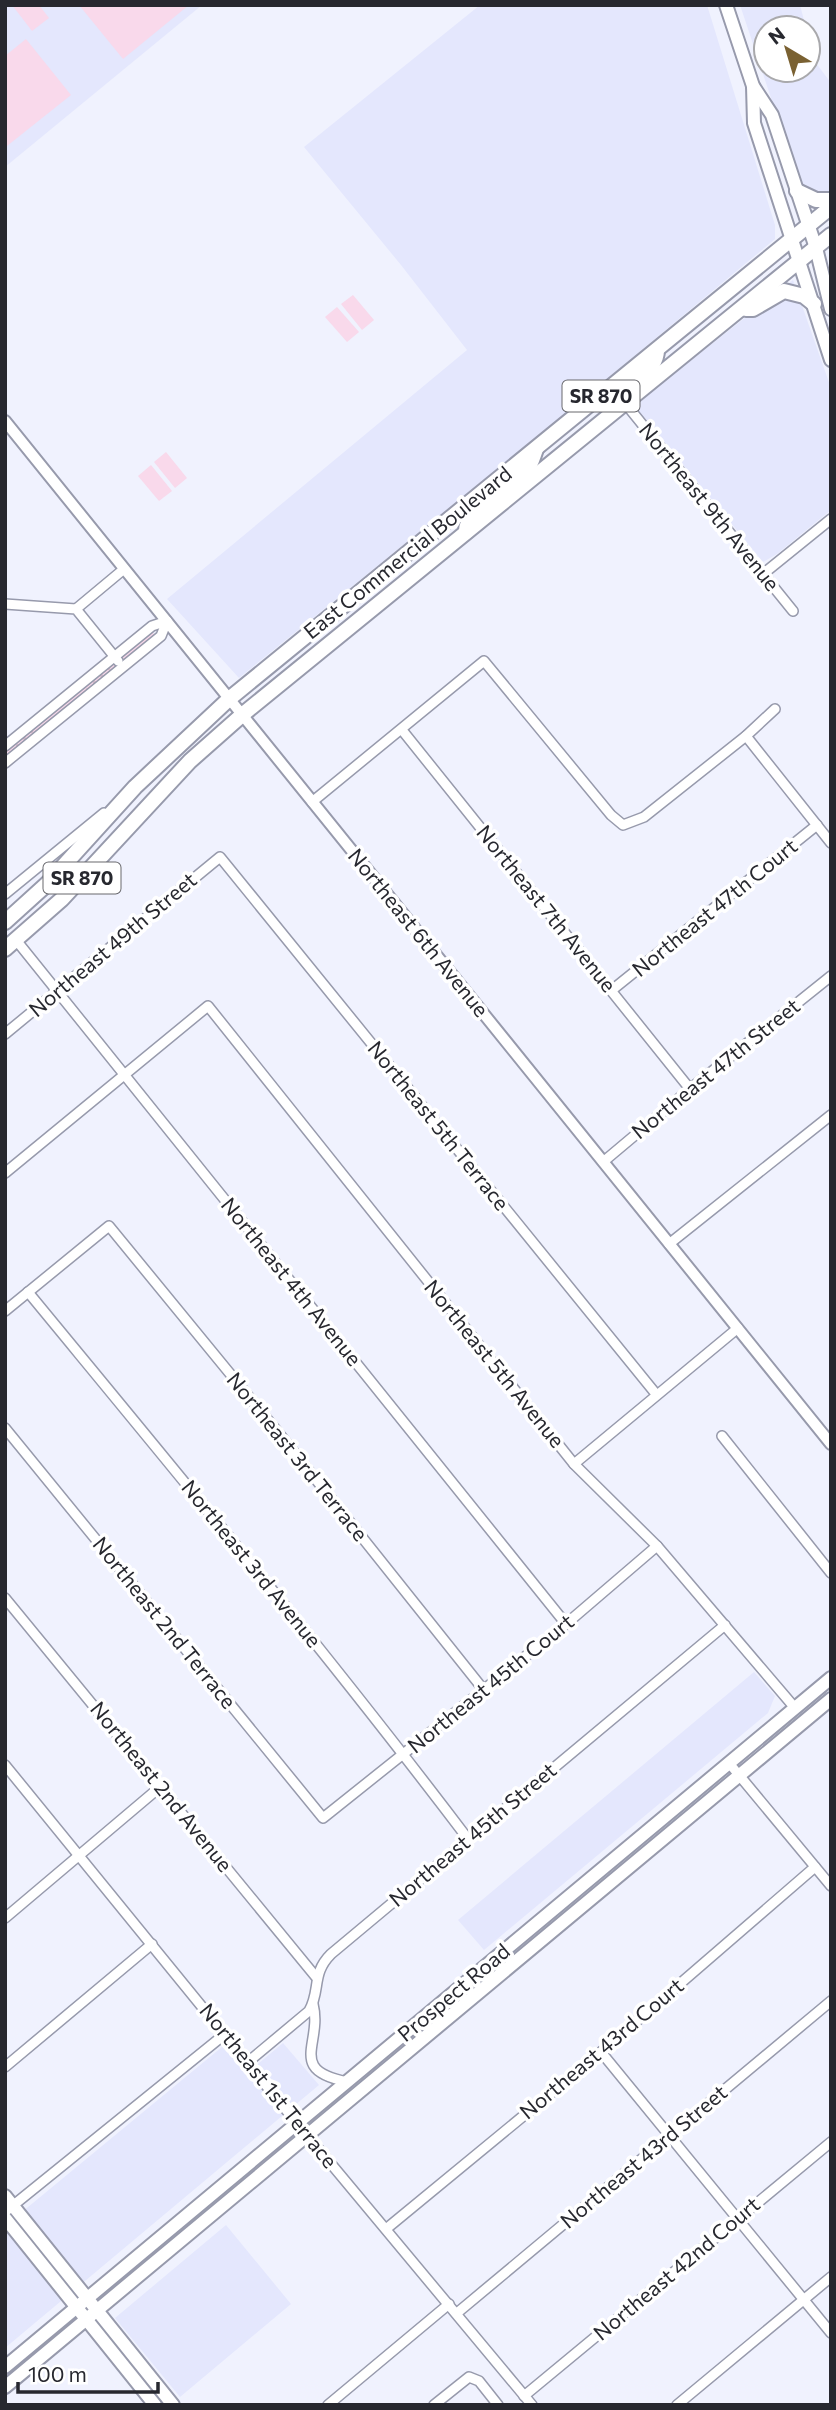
<svg xmlns="http://www.w3.org/2000/svg" width="836" height="2410" font-family="Commissioner,sans-serif">
<defs>
<pattern id="park-dots" width="8" height="8" patternUnits="userSpaceOnUse" patternTransform="scale(1.75)"><rect width="8" height="8" fill="#f9d9eb"/><path d="M2 2h.1M6 6h.1" fill="none" stroke="#d5baca" stroke-width="1.8" stroke-linecap="round"/></pattern>
</defs>
<rect width="100%" height="100%" fill="#f0f2fe"/>
<g fill="#e4e7fd">
<path d="M5,5h197l-197,162z"/>
<path d="M480,5h227l68,220v14l-221,184 -315,255 -72,-79 300,-249 -66,-85 -97,-118z"/>
<path d="M740,5h60l6,23h-40v42h42v-35l8,28 15,20v113l-27,-5 -5,-9z"/>
<path d="M793,280l38,108v122l-54,44 -14,8 -129,-157z"/>
<path d="M754,1672l21,24 -7,17 -284,237 -26,-30z"/>
<path d="M283,2043l36,42 -314,263v-122l217,-179 25,26z"/>
<path d="M226,2225l65,79 -111,93 -65,-79z"/>
</g>
<g fill="#f9d9eb">
<path d="M12,5h27l10,13 -17,13z"/>
<path d="M79,5h110l-66,54z"/>
<path d="M26,39l45,56 -64,51 -2,-90z"/>
<path d="M353,295l21,25 -12,10 -21,-26z"/>
<path d="M337,307l22,25 -12,10 -22,-25z"/>
<path d="M166,452l21,26 -12,10 -21,-26z"/>
<path d="M151,465l21,26 -13,10 -21,-25z"/>
</g>
<path fill="url(#park-dots)" d="M151,631l5,5 -151,124v-10z"/>
<g fill="none" stroke-linecap="round" stroke-linejoin="round">
<g stroke="#979aac" stroke-width="12">
<g id="minor">
<path d="M625,403l168,208"/>
<path d="M763,574l68,-55"/>
<path d="M5,604l71,5 42,52"/>
<path d="M76,609l48,-40"/>
<path d="M402,730l288,359"/>
<path d="M746,736l85,107"/>
<path d="M5,746l147,-120 15,-5"/>
<path d="M5,763l156,-127 6,-15"/>
<path d="M312,802l172,-141 127,154 12,10 21,-8 102,-81 29,-27"/>
<path d="M5,894l99,-81"/>
<path d="M16,940l550,684"/>
<path d="M612,990l205,-165"/>
<path d="M5,1034l215,-177 436,537"/>
<path d="M603,1162l87,-73 141,-113"/>
<path d="M5,1173l203,-167 366,458 83,82 138,162"/>
<path d="M669,1244l162,-129"/>
<path d="M28,1292c149,181 299,361 440,547"/>
<path d="M5,1311l104,-85 177,216 197,247"/>
<path d="M5,1428l318,390 243,-194 91,-78"/>
<path d="M722,1436l109,137"/>
<path d="M574,1464l164,-136"/>
<path d="M5,1598l311,379"/>
<path d="M729,1763l102,123"/>
<path d="M5,1765l277,340 250,300"/>
<path d="M5,1918l155,-131"/>
<path d="M313,2004c10,40 -27,66 35,78"/>
<path d="M601,2052l230,281"/>
<path d="M248,2062l61,-51c12,-21 2,-37 22,-57l394,-329"/>
<path d="M5,2067l147,-123"/>
<path d="M5,2212l220,-178"/>
<path d="M386,2229l215,-177 214,-185"/>
<path d="M457,2313l374,-312"/>
<path d="M524,2396l307,-254"/>
<path d="M328,2405l121,-101"/>
<path d="M434,2405l35,-28 10,4 19,24"/>
<path d="M677,2405l154,-128"/>
</g>
</g>
<g stroke="#979aac" stroke-width="14">
<path id="tertiary" d="M5,421l826,1023"/>
</g>
<g stroke="#979aac" stroke-width="16">
<g id="secondary">
<path d="M726,5l27,81 19,29 44,133 15,61"/>
<path d="M753,86l1,37 77,237"/>
<path d="M5,2196l168,209"/>
<path d="M5,2218l150,187"/>
<path d="M5,2367l826,-689"/>
<path d="M5,2387l826,-688"/>
</g>
</g>
<g stroke="#979aac" stroke-width="18">
<g id="primary">
<path d="M797,191l19,9h15"/>
<path d="M746,309h7l31,-18 20,5 10,8"/>
<path d="M625,401c1,-23 32,-27 32,-51"/>
<path d="M466,532c-1,-24 45,-45 60,-62 6,-6 7,-13 10,-21"/>
<path d="M5,922l42,-38 88,-97 94,-88 602,-492"/>
<path d="M5,949l57,-50 128,-138 52,-46 589,-480"/>
</g>
</g>
<use href="#minor" stroke="#fff" stroke-width="9"/>
<use href="#tertiary" stroke="#fff" stroke-width="10"/>
<use href="#secondary" stroke="#fff" stroke-width="12"/>
<use href="#primary" stroke="#fff" stroke-width="14"/>
</g>
<g text-anchor="middle" stroke-width="7" stroke-linejoin="round" paint-order="stroke">
<g fill="#fff" stroke="#68686d" stroke-width="2">
<rect x="562.5" y="380.5" width="77" height="31" rx="5"/>
<rect x="43.5" y="862.5" width="77" height="31" rx="5"/>
</g>
<g font-size="19" font-weight="bold" fill="#27282f">
<text x="601" y="403">SR 870</text>
<text x="82" y="885">SR 870</text>
</g>
<g font-size="21" fill="#27282f" stroke="#fff">
<text transform="translate(709 507) rotate(51)" y="7">Northeast 9th Avenue</text>
<text transform="translate(408 553) rotate(-39)" y="7">East Commercial Boulevard</text>
<text transform="translate(715 908) rotate(-39)" y="7">Northeast 47th Court</text>
<text transform="translate(546 909) rotate(51)" y="7">Northeast 7th Avenue</text>
<text transform="translate(418 933) rotate(51)" y="7">Northeast 6th Avenue</text>
<text transform="translate(113 945) rotate(-40)" y="7">Northeast 49th Street</text>
<text transform="translate(716 1069) rotate(-39)" y="7">Northeast 47th Street</text>
<text transform="translate(438 1126) rotate(51)" y="7">Northeast 5th Terrace</text>
<text transform="translate(291 1282) rotate(51)" y="7">Northeast 4th Avenue</text>
<text transform="translate(494 1364) rotate(51)" y="7">Northeast 5th Avenue</text>
<text transform="translate(297 1457) rotate(51)" y="7">Northeast 3rd Terrace</text>
<text transform="translate(251 1564) rotate(51)" y="7">Northeast 3rd Avenue</text>
<text transform="translate(164 1623) rotate(51)" y="7">Northeast 2nd Terrace</text>
<text transform="translate(491 1684) rotate(-39)" y="7">Northeast 45th Court</text>
<text transform="translate(161 1787) rotate(51)" y="7">Northeast 2nd Avenue</text>
<text transform="translate(473 1835) rotate(-40)" y="7">Northeast 45th Street</text>
<text transform="translate(454 1993) rotate(-40)" y="7">Prospect Road</text>
<text transform="translate(602 2049) rotate(-40)" y="7">Northeast 43rd Court</text>
<text transform="translate(268 2086) rotate(51)" y="7">Northeast 1st Terrace</text>
<text transform="translate(644 2157) rotate(-40)" y="7">Northeast 43rd Street</text>
<text transform="translate(677 2269) rotate(-40)" y="7">Northeast 42nd Court</text>
</g>
</g>
<rect width="836" height="2410" fill="none" stroke="#27282f" stroke-width="14"/>
<g transform="translate(787 49) rotate(322)"><circle r="33" fill="#ffffff" stroke="#a9a9ac" stroke-width="2"/>
<path d="M0-5L12 26L0 18L-12 26Z" fill="#7a6132"/>
<text y="-10" font-size="19" font-weight="bold" text-anchor="middle" fill="#27282f">N</text>
</g>
<path d="M18 2382v10h140v-10" fill="none" stroke="#27282f" stroke-width="3.5"/>
<text x="28" y="2382" font-size="21" fill="#27282f" stroke="#ffffff" stroke-width="5" paint-order="stroke">100 m</text>
</svg>
